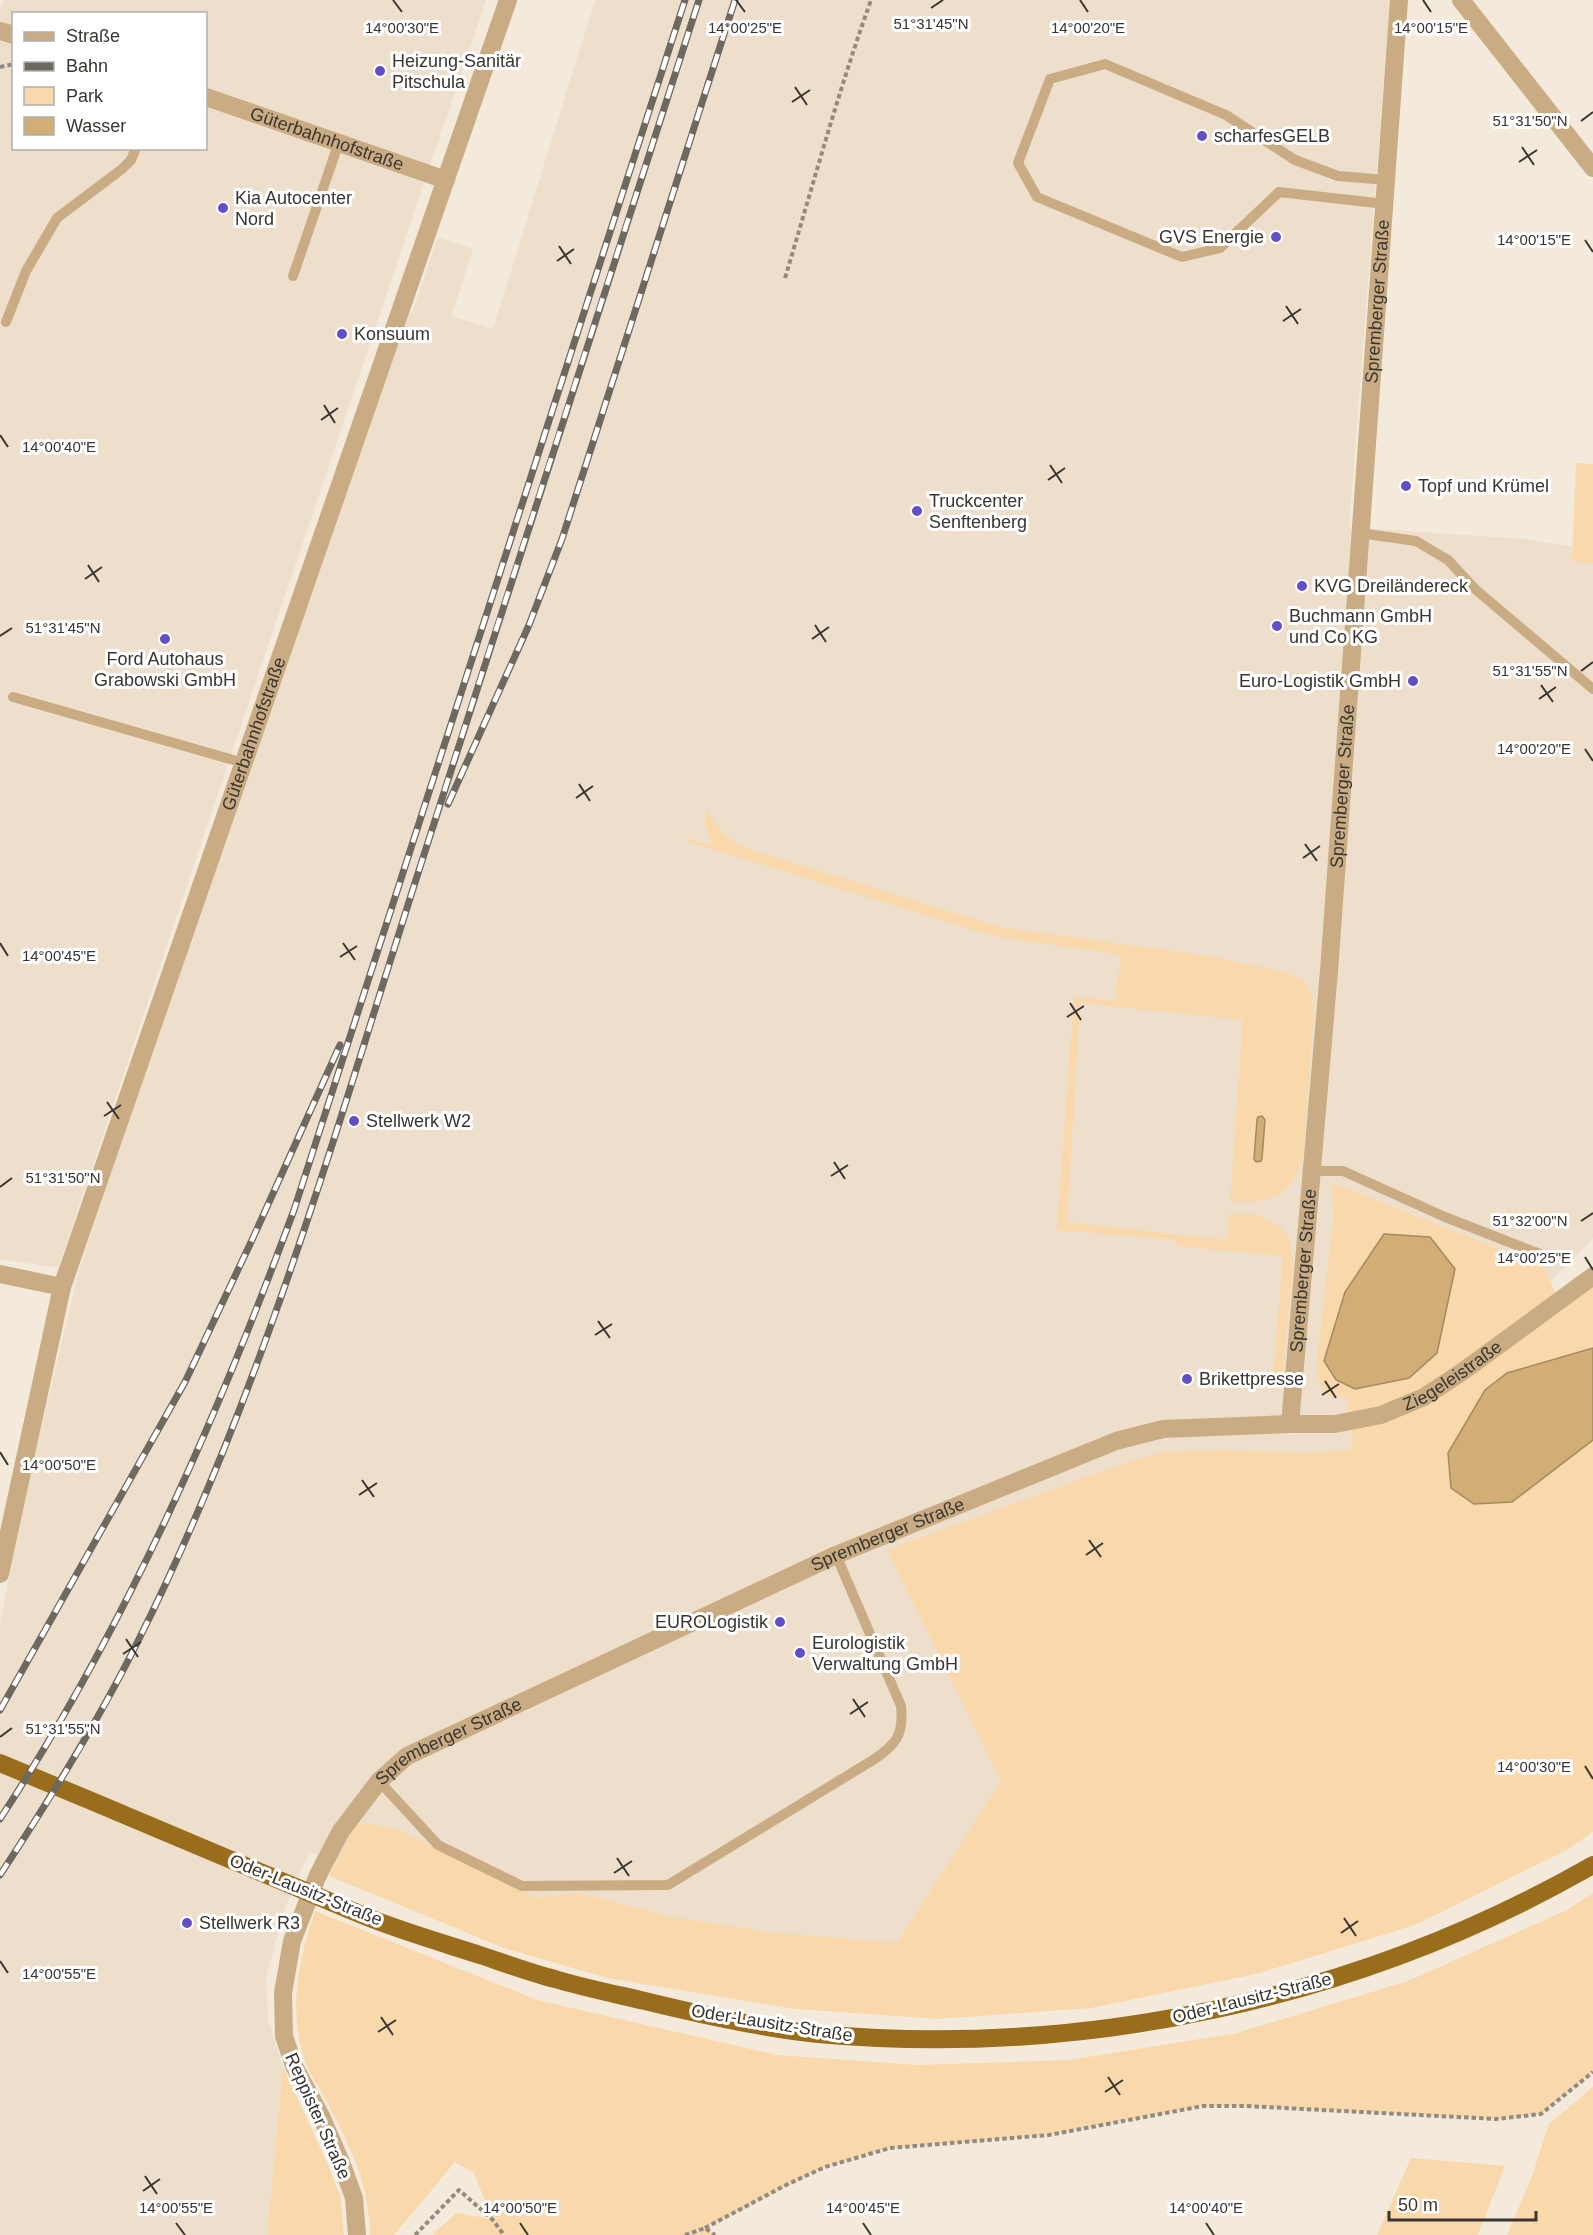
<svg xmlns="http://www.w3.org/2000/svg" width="1593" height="2235" font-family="Helvetica,sans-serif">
<rect width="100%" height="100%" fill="#f4eadc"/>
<g fill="#eddfcb" fill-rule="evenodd">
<path d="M4,0h482l-428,1268 -58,-9v-1249zM14,14h192v134h-192z"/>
<path d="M595,0h795l-41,527 176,12 68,11v689l-131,133 -113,49 5,29 -209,523 -661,-47 -175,-74 -24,56 -19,69 2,42 15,48 -16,168h-267v-613l25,-125 52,-219 58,-181 272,-785 5,1 26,-76 35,12 -21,67 41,13z"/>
</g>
<g fill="#f9d9ab">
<path d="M1576,463l17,1v99l-21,-2z"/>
<path d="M707,810c11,19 21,30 41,39l252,78 208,29 77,16 16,7 8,8 5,21 -11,150c-15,42 -32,45 -73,43l13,-181 -163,-17 -13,219 160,18 2,-27 30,2 22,13 7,9 5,24 -11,119 -10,13 11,-137 -106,-10 -2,-6 -118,-10 17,-233 41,4 6,-46 -128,-19 -307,-95v-3l26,7 -7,-23z"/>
<path d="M1331,1182l211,84 14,28 37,-18v556l-26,18 -152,75 -159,49 -165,34 -153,11 -143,-10 -188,-31 -103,-30 -175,-72 27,-51 11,-2 32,7 137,68 43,-5 95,24 93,15 130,11 104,-162 -114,-231 233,-85 43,-13 54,-2 90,3 46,-4 -6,-51c-24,-2 -25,-6 -31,-29l18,-156z"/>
<path d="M1593,1893v179l-52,42 -45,5 -250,-13h-43l-154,29 -159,13 -65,19 -119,61 9,7h-283l24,-22 36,6 -18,-46 -19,-11 -61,73h-24c-1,-54 -21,-90 -45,-137 -7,-13 -17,-26 -21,-40 -16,-50 -5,-99 11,-147l222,89 240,55 140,10 152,-5 168,-27 171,-52 159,-71z"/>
<path d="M283,2067l46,100 12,32 3,36h-77z"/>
<path d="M1593,2087v148h-86l25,-59 17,-52z"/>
<path d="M1411,2158l94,8 -27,69h-101z"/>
</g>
<g fill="#d3ad76" stroke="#a58961" stroke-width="1.5">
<path d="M1262,1116l3,4 -3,38 -1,3 -5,1 -2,-3 3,-39 1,-3z"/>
<path d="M1384,1234l46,3 25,32 -18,84 -28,25 -54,11 -19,-9 -12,-19 21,-69z"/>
<path d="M1593,1348v92l-81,62 -38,2 -23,-16 -3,-35 37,-63 22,-17z"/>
</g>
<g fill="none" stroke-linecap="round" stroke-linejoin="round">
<g stroke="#928b82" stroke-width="4" stroke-dasharray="4.5 3" stroke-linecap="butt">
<path d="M0,67l14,-3"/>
<path d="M785,278c28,-93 53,-186 86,-278"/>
<path d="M705,2228l81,-43 39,-18 65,-19 159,-13 154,-29h43l250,13 45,-5 52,-42"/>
<path d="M415,2235l44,-45 33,29 12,16"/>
<path d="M685,2235l20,-7 10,7"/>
</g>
<g stroke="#c9ac83" stroke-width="10">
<path d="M1385,204l-106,-12 -59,56 -38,9 -145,-60 -19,-34 32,-84 55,-15 121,51 69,45 43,16 49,4"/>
<path d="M293,276l46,-134"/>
<path d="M6,322l20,-51 31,-53 65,-49 9,-9 5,-12"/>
<path d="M1360,533l56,8 32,19 27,29 118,100"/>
<path d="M13,697l231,66"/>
<path d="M1313,1171h30l102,46 95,37"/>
<path d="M379,1781l59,64 84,41 146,-1 205,-125c23,-15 31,-25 28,-54l-65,-151"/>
</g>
<g stroke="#c9ac83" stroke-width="18">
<path d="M1461,0l132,168"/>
<path d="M0,31l14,4"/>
<path id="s1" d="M206,97l240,83"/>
<path d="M0,1274l62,13"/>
<path id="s2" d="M1290,1424l39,-453 70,-971"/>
<path id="s3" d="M0,1574l62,-287 446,-1287"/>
<path id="s4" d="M357,2235l-3,-37 -13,-36 -20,-46 -27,-50 -10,-30 -1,-43 9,-52 26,-66 23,-44 38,-50 28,-25 429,-201 280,-114 47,-12 127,-5h45l46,-9 43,-18 38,-25 131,-96"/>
</g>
<path stroke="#9a6d1d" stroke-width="18" d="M0,1763c83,34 165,69 248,104 41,17 82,35 124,52 36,14 74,25 111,37 24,8 48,17 72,23 30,9 60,15 90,22 57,14 115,27 173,33 268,24 541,-35 775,-169"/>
<g stroke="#6d6860" stroke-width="7">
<g id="rail">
<path d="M448,804l81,-179 33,-86 173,-539"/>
<path d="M0,1710l185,-328 67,-142 88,-195"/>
<path d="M0,1819c124,-190 216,-397 294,-609l391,-1210"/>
<path d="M0,1875c50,-76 98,-153 138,-234 124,-247 199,-515 283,-777 92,-288 185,-576 278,-864"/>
</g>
</g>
<use href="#rail" stroke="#fff" stroke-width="4.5" stroke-dasharray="14" stroke-linecap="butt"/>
</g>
<path fill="none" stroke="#393530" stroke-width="2" d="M393,0l9,12M736,0l9,12M1080,0l8,12M1423,0l8,12M931,8l12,-8M795,87l12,18M792,102l18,-12M1581,121l12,-9M1522,147l12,18M1519,162l18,-12M1585,240l8,12M559,246l12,18M557,261l17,-12M1286,306l12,18M1283,321l18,-12M324,405l11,18M321,420l17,-12M0,435l8,12M1050,465l12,18M1048,480l17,-12M88,565l11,17M85,579l17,-12M815,625l11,17M0,636l12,-8M812,639l17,-12M1581,671l12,-9M1541,685l12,17M1539,699l17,-12M1585,749l8,12M579,784l11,17M576,798l17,-12M1305,844l12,17M1303,858l17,-12M0,943l8,13M343,943l12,17M340,957l17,-11M1070,1003l11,17M1067,1017l17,-11M107,1102l12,17M104,1116l17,-11M834,1162l11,17M831,1176l17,-11M0,1187l12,-9M1581,1221l12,-8M1585,1257l8,13M598,1321l12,17M595,1335l17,-11M1325,1381l11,17M1322,1395l17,-11M0,1452l8,13M362,1480l12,17M359,1495l18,-12M1089,1540l12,17M1086,1555l17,-12M126,1639l12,18M123,1654l18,-12M853,1699l12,18M850,1714l18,-12M0,1737l12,-9M1585,1766l8,13M617,1858l12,18M614,1873l18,-12M1344,1918l12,18M1341,1933l17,-12M0,1961l8,12M381,2017l12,18M378,2032l18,-12M1108,2077l12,18M1105,2092l18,-12M145,2176l12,18M143,2191l17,-12M176,2223l9,12M520,2223l8,12M863,2223l8,12M1206,2223l8,12"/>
<g fill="#624ec7" stroke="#fff" stroke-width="2">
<circle cx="380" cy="71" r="6"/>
<circle cx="1202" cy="136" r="6"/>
<circle cx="223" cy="208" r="6"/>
<circle cx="1276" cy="237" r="6"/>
<circle cx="342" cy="334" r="6"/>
<circle cx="1406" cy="486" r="6"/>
<circle cx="917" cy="511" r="6"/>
<circle cx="1302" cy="586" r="6"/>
<circle cx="1277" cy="626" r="6"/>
<circle cx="165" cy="639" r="6"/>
<circle cx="1413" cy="681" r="6"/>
<circle cx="354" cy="1121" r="6"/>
<circle cx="1187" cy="1379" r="6"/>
<circle cx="780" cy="1622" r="6"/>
<circle cx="800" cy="1653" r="6"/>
<circle cx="187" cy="1923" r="6"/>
</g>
<g text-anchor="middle" stroke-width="6" stroke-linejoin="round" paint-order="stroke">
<g font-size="18" fill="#393530" stroke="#fff" text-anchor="start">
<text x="392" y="67">Heizung-Sanitär<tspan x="392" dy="21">Pitschula</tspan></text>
<text x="1214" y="142">scharfesGELB</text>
<text x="235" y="204">Kia Autocenter<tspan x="235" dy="21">Nord</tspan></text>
<text x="1264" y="243" text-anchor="end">GVS Energie</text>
<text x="354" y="340">Konsuum</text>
<text x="1418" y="492">Topf und Krümel</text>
<text x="929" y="507">Truckcenter<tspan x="929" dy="21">Senftenberg</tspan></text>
<text x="1314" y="592">KVG Dreiländereck</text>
<text x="1289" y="622">Buchmann GmbH<tspan x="1289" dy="21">und Co KG</tspan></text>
<text x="165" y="665" text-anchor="middle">Ford Autohaus<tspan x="165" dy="21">Grabowski GmbH</tspan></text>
<text x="1401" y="687" text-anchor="end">Euro-Logistik GmbH</text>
<text x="366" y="1127">Stellwerk W2</text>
<text x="1199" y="1385">Brikettpresse</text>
<text x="768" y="1628" text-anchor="end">EUROLogistik</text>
<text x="812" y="1649">Eurologistik<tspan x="812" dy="21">Verwaltung GmbH</tspan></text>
<text x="199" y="1929">Stellwerk R3</text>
</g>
<g font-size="18" fill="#393530" stroke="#fff">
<text dy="6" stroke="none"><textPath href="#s1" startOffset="128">Güterbahnhofstraße</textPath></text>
<text dy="6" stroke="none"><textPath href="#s2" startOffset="1126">Spremberger Straße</textPath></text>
<text dy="6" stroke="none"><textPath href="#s3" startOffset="879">Güterbahnhofstraße</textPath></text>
<text dy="6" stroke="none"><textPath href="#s2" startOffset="640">Spremberger Straße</textPath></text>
<text dy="6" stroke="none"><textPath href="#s2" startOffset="154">Spremberger Straße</textPath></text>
<text dy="6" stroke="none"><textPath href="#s4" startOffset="1656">Ziegeleistraße</textPath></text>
<text dy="6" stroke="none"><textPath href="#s4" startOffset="1060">Spremberger Straße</textPath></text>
<text dy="6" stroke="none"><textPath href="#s4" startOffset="574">Spremberger Straße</textPath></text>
<text transform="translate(306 1890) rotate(22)" y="6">Oder-Lausitz-Straße</text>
<text transform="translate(1252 1998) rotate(-14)" y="6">Oder-Lausitz-Straße</text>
<text transform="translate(772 2023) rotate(9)" y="6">Oder-Lausitz-Straße</text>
<text transform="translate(318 2116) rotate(66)" y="6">Reppister Straße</text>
</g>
</g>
<g font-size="15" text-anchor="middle" fill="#393530" stroke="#fff" stroke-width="6" stroke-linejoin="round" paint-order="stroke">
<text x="931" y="29">51°31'45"N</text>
<text x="745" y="33">14°00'25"E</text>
<text x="1431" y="33">14°00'15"E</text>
<text x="402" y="33">14°00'30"E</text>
<text x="1088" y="33">14°00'20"E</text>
<text x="1530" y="126">51°31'50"N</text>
<text x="1534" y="245">14°00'15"E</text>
<text x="59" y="452">14°00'40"E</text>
<text x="63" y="633">51°31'45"N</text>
<text x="1530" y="676">51°31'55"N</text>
<text x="1534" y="754">14°00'20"E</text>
<text x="59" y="961">14°00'45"E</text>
<text x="63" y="1183">51°31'50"N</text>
<text x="1530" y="1226">51°32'00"N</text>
<text x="1534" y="1263">14°00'25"E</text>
<text x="59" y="1470">14°00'50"E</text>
<text x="63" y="1734">51°31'55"N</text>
<text x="1534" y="1772">14°00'30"E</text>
<text x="59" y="1979">14°00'55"E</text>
<text x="176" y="2213">14°00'55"E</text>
<text x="520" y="2213">14°00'50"E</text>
<text x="863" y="2213">14°00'45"E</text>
<text x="1206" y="2213">14°00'40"E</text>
</g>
<rect x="12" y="12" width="195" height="138" fill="#ffffff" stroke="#b0aeac" stroke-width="1.5"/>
<rect x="24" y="32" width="30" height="9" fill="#c9ac83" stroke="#b0aeac" stroke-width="1.5"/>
<text x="66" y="42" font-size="18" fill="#393530">Straße</text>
<rect x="24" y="62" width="30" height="9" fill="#6d6860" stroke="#b0aeac" stroke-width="1.5"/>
<text x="66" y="72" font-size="18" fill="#393530">Bahn</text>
<rect x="24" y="87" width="30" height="18" fill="#f9d9ab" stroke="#b0aeac" stroke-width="1.5"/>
<text x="66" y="102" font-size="18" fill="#393530">Park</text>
<rect x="24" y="117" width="30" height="18" fill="#d3ad76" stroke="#b0aeac" stroke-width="1.5"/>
<text x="66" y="132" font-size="18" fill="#393530">Wasser</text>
<path d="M1389 2211v9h147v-9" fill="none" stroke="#393530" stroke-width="3"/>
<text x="1398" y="2211" font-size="18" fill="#393530" stroke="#ffffff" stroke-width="4.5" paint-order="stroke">50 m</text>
</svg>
